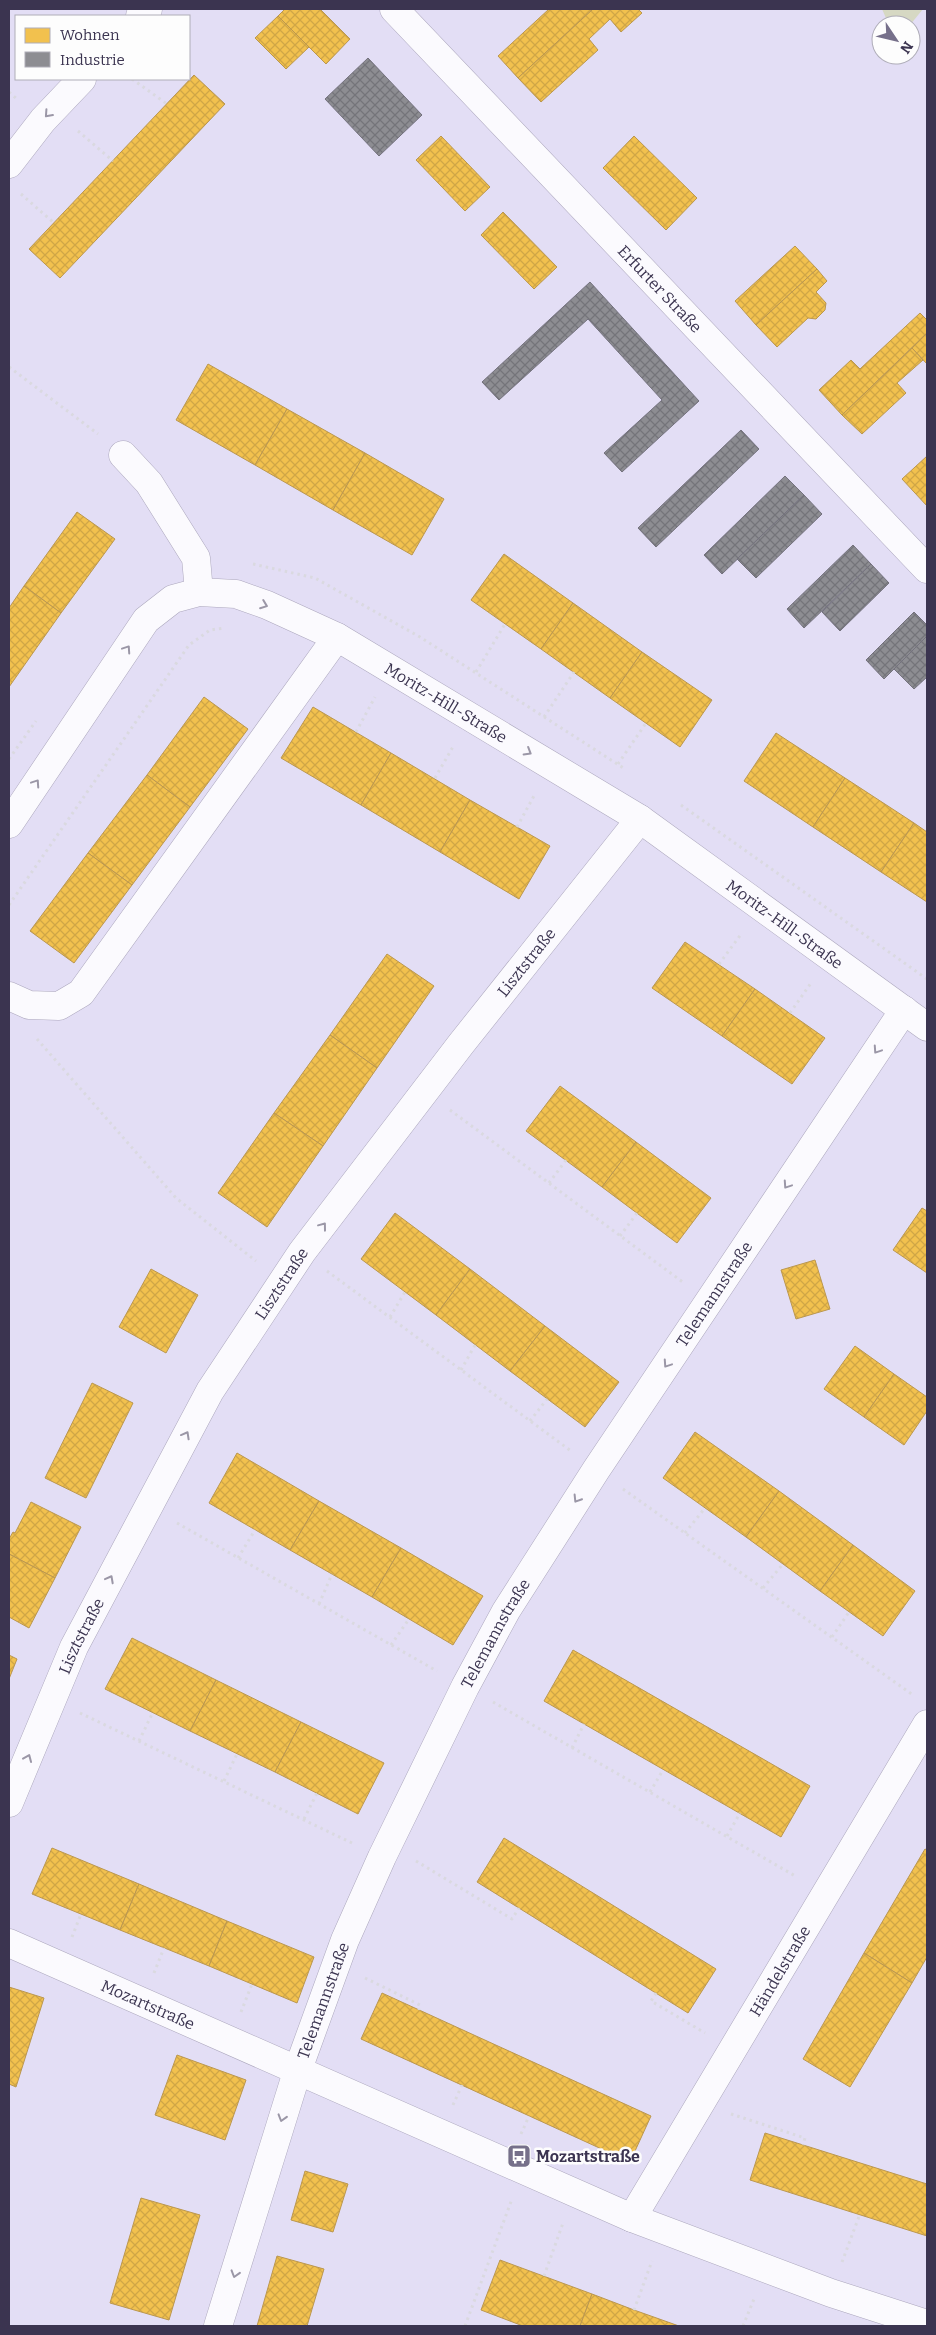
<svg xmlns="http://www.w3.org/2000/svg" width="936" height="2335" font-family="Bitter,serif">
<defs>
<pattern id="homes-cross-hatch" width="8" height="8" patternUnits="userSpaceOnUse" patternTransform="scale(1.25)"><rect width="8" height="8" fill="#f2c14e"/><path d="M0 0l8 8M0 8l8-8" fill="none" stroke="#d0a646"/></pattern>
<pattern id="industry-cross-hatch" width="8" height="8" patternUnits="userSpaceOnUse" patternTransform="scale(1.25)"><rect width="8" height="8" fill="#8d8d92"/><path d="M0 0l8 8M0 8l8-8" fill="none" stroke="#74747a"/></pattern>
</defs>
<rect width="100%" height="100%" fill="#e3def5"/>
<path fill="#d6d8c3" d="M882,9h41l-13,16h-21z"/>
<g fill="url(#homes-cross-hatch)" stroke="#bb974f">
<path d="M285,9h35l30,30 -24,25 -48,-48z"/>
<path d="M549,9h44l-75,69 -20,-22z"/>
<path d="M593,9h45l4,4 -21,19 -11,-13 -21,20 9,11 -57,52 -23,-24z"/>
<path d="M278,16l31,31 -23,22 -31,-31z"/>
<path d="M194,75l31,29 -165,174 -31,-29z"/>
<path d="M441,136l49,51 -25,24 -49,-51z"/>
<path d="M634,136l63,62 -31,32 -63,-62z"/>
<path d="M503,212l54,55 -23,22 -53,-54z"/>
<path d="M795,246l22,23 -61,56 -21,-24z"/>
<path d="M817,269l10,12 -11,11 10,11 -1,7 -9,9 -8,-1 -31,29 -21,-22z"/>
<path d="M920,313l7,7v13l-85,82 -23,-25 32,-30 9,9z"/>
<path d="M927,333v31l-15,-16z"/>
<path d="M912,348l11,12 -26,23 9,10 -44,41 -20,-19z"/>
<path d="M208,364l79,45 -32,56 -79,-45z"/>
<path d="M287,409l78,44 -32,57 -78,-45z"/>
<path d="M365,453l79,46 -32,56 -79,-45z"/>
<path d="M927,456v50l-25,-27z"/>
<path d="M77,512l38,27 -54,74 -37,-27z"/>
<path d="M504,554l69,49 -32,46 -70,-49z"/>
<path d="M24,586l37,27 -52,74v-79z"/>
<path d="M573,603l69,49 -32,46 -69,-49z"/>
<path d="M642,652l70,48 -32,47 -70,-49z"/>
<path d="M204,697l44,32 -58,78 -43,-32z"/>
<path d="M313,707l78,46 -30,52 -80,-47z"/>
<path d="M776,733l69,45 -32,49 -69,-46z"/>
<path d="M391,753l79,47 -30,52 -79,-47z"/>
<path d="M147,775l43,32 -58,78 -44,-32z"/>
<path d="M845,778l69,45 -33,49 -68,-45z"/>
<path d="M470,800l80,46 -31,53 -79,-47z"/>
<path d="M914,823l13,9v70l-46,-30z"/>
<path d="M88,853l44,32 -58,78 -44,-32z"/>
<path d="M685,942l70,47 -33,47 -70,-48z"/>
<path d="M387,954l47,32 -57,82 -47,-33z"/>
<path d="M755,989l70,49 -33,46 -70,-48z"/>
<path d="M330,1035l47,33 -54,78 -49,-33z"/>
<path d="M560,1086l76,56 -34,45 -76,-56z"/>
<path d="M274,1113l49,33 -56,81 -49,-34z"/>
<path d="M636,1142l75,56 -34,45 -75,-56z"/>
<path d="M922,1208l5,3v62l-34,-23z"/>
<path d="M395,1213l75,56 -34,46 -75,-56z"/>
<path d="M815,1260l15,49 -34,10 -15,-49z"/>
<path d="M151,1269l47,26 -32,58 -47,-26z"/>
<path d="M470,1269l75,57 -35,45 -74,-56z"/>
<path d="M545,1326l74,56 -34,45 -75,-56z"/>
<path d="M855,1346l39,28 -30,43 -40,-28z"/>
<path d="M894,1374l33,23v14l-23,34 -40,-28z"/>
<path d="M92,1383l41,20 -47,95 -41,-20z"/>
<path d="M695,1432l84,59 -33,46 -83,-59z"/>
<path d="M237,1453l82,48 -29,49 -81,-47z"/>
<path d="M779,1491l74,54 -33,46 -74,-54z"/>
<path d="M319,1501l82,47 -29,49 -82,-47z"/>
<path d="M31,1502l50,25 -26,51 -46,-24v-15l4,-7 2,1z"/>
<path d="M853,1545l62,46 -32,45 -63,-45z"/>
<path d="M401,1548l82,48 -30,49 -81,-48z"/>
<path d="M9,1554l46,24 -26,50 -20,-11z"/>
<path d="M132,1638l84,42 -26,51 -85,-42z"/>
<path d="M573,1650l237,136 -29,51 -237,-136z"/>
<path d="M9,1655l8,4 -8,20z"/>
<path d="M216,1680l85,42 -26,50 -85,-41z"/>
<path d="M301,1722l83,41 -26,51 -83,-42z"/>
<path d="M504,1838l212,131 -28,44 -211,-131z"/>
<path d="M52,1848l87,36 -19,46 -88,-36z"/>
<path d="M925,1849l2,1v107l-15,26 -48,-30z"/>
<path d="M139,1884l88,37 -18,45 -89,-36z"/>
<path d="M227,1921l87,36 -17,46 -88,-37z"/>
<path d="M864,1953l48,30 -62,104 -47,-28z"/>
<path d="M9,1987l35,11 -28,89 -7,-3z"/>
<path d="M382,1993l269,123 -21,46 -269,-123z"/>
<path d="M177,2055l69,25 -21,60 -70,-25z"/>
<path d="M765,2133l162,51v52l-177,-56z"/>
<path d="M305,2171l43,13 -15,48 -42,-12z"/>
<path d="M141,2198l59,17 -31,105 -59,-17z"/>
<path d="M277,2256l47,13 -17,57h-50z"/>
<path d="M500,2260l92,34 -12,32h-57l-42,-16z"/>
<path d="M592,2294l42,16 45,16h-99z"/>
</g>
<g fill="url(#industry-cross-hatch)" stroke="#74727e">
<path d="M368,58l54,57 -43,41 -54,-57z"/>
<path d="M590,282l109,119 -77,71 -18,-19 58,-53 -74,-81 -89,81 -17,-18z"/>
<path d="M741,430l18,19 -103,98 -18,-19z"/>
<path d="M785,476l19,19 -82,79 -18,-19z"/>
<path d="M804,495l18,19 -66,64 -19,-19z"/>
<path d="M853,545l18,19 -67,64 -17,-19z"/>
<path d="M871,564l18,19 -49,48 -18,-19z"/>
<path d="M914,612l13,13v11l-43,43 -18,-19z"/>
<path d="M927,636v41l-13,12 -20,-20z"/>
</g>
<g fill="none" stroke-linecap="round" stroke-linejoin="round">
<g stroke="#aca7bd" stroke-width="29">
<g id="minor">
<path id="s1" d="M394,9l533,560"/>
<path d="M140,16l8,-7"/>
<path d="M9,164l34,-44 39,-41"/>
<path d="M123,455l26,28 47,75 3,34"/>
<path id="s2" d="M9,824l137,-204 27,-21 26,-7 37,2 31,11 70,32 303,182 287,208"/>
<path d="M9,996l20,9 30,1 22,-13 256,-356"/>
<path id="s3" d="M9,1803l65,-156 136,-256 92,-139 159,-208 179,-225"/>
<path id="s4" d="M9,1943l623,275 199,75 96,31"/>
<path id="s5" d="M632,2218l295,-494"/>
<path id="s6" d="M218,2326l79,-254 48,-132 37,-83 83,-170 41,-76 90,-141 308,-460"/>
</g>
</g>
<g stroke="#dad9e0" stroke-width="3" stroke-dasharray="2.5 4" stroke-linecap="butt">
<path d="M132,79l35,25"/>
<path d="M9,92l9,8"/>
<path d="M78,131l35,30"/>
<path d="M21,194l33,29"/>
<path d="M9,367l89,67"/>
<path d="M253,564l62,14 105,59 205,132"/>
<path d="M476,672l29,-48"/>
<path d="M544,717l30,-45"/>
<path d="M356,732l19,-35"/>
<path d="M9,759l27,-38"/>
<path d="M618,764l28,-41"/>
<path d="M435,778l19,-33"/>
<path d="M681,805l246,174"/>
<path d="M517,827l18,-33"/>
<path d="M9,905l180,-260 21,-15 15,-2"/>
<path d="M719,964l23,-31"/>
<path d="M790,1013l21,-30"/>
<path d="M37,1039l139,159 80,63"/>
<path d="M450,1110l234,173"/>
<path d="M549,1183l17,-23"/>
<path d="M620,1236l17,-23"/>
<path d="M327,1271l244,180"/>
<path d="M390,1317l15,-25"/>
<path d="M461,1370l14,-25"/>
<path d="M530,1421l17,-22"/>
<path d="M623,1489l290,206"/>
<path d="M177,1523l260,148"/>
<path d="M685,1533l20,-25"/>
<path d="M238,1558l17,-28"/>
<path d="M763,1588l20,-24"/>
<path d="M319,1604l13,-30"/>
<path d="M832,1637l17,-25"/>
<path d="M391,1645l18,-26"/>
<path d="M493,1702l304,175"/>
<path d="M80,1713l272,130"/>
<path d="M139,1741l14,-29"/>
<path d="M572,1748l12,-24"/>
<path d="M224,1781l13,-27"/>
<path d="M650,1792l13,-22"/>
<path d="M304,1819l13,-26"/>
<path d="M727,1836l13,-23"/>
<path d="M416,1861l96,58 7,-11"/>
<path d="M72,1937l9,-23"/>
<path d="M154,1973l10,-25"/>
<path d="M365,1978l55,27 -1,5"/>
<path d="M656,1993l-5,8 54,32"/>
<path d="M241,2012l11,-28"/>
<path d="M453,2105l9,-20"/>
<path d="M731,2114l74,24 -2,7"/>
<path d="M521,2134l8,-18"/>
<path d="M842,2262l18,-48"/>
<path d="M544,2276l19,-53"/>
<path d="M634,2310l18,-49"/>
<path d="M465,2326l47,-127"/>
<path d="M743,2326l11,-27"/>
</g>
<use href="#minor" stroke="#fbfafe" stroke-width="28"/>
</g>
<defs><path id="oneway-chevron" d="M-2-3.5L2.5 0L-2 3.5" fill="none" stroke-width="1.6" stroke-linecap="round" stroke-linejoin="round" transform="scale(1.25)"/></defs>
<g stroke="#9b97a7">
<use href="#oneway-chevron" transform="translate(48 114) rotate(132)"/>
<use href="#oneway-chevron" transform="translate(264 605) rotate(21)"/>
<use href="#oneway-chevron" transform="translate(127 649) rotate(-56)"/>
<use href="#oneway-chevron" transform="translate(528 752) rotate(31)"/>
<use href="#oneway-chevron" transform="translate(36 783) rotate(-56)"/>
<use href="#oneway-chevron" transform="translate(877 1050) rotate(124)"/>
<use href="#oneway-chevron" transform="translate(787 1185) rotate(124)"/>
<use href="#oneway-chevron" transform="translate(323 1226) rotate(-53)"/>
<use href="#oneway-chevron" transform="translate(667 1364) rotate(124)"/>
<use href="#oneway-chevron" transform="translate(186 1435) rotate(-61)"/>
<use href="#oneway-chevron" transform="translate(577 1499) rotate(122)"/>
<use href="#oneway-chevron" transform="translate(110 1579) rotate(-62)"/>
<use href="#oneway-chevron" transform="translate(28 1758) rotate(-67)"/>
<use href="#oneway-chevron" transform="translate(282 2118) rotate(107)"/>
<use href="#oneway-chevron" transform="translate(235 2274) rotate(107)"/>
</g>
<defs>
<g id="bus-square" transform="scale(1.25)"><rect x="-9" y="-9" width="18" height="18" rx="4" fill="#76708a" stroke="#fdfdfd"/><path d="M-5-6H5V4H4V6H2V4H-2V6H-4V4H-5ZM-3.5-4V0h7V-4ZM-3.5 1.2v1.5H-2V1.2ZM2 1.2v1.5H3.5V1.2Z" fill="#fff"/></g>
</defs>
<g fill-rule="evenodd">
<use href="#bus-square" x="519" y="2156"/>
</g>
<g text-anchor="middle" stroke-width="5" stroke-linejoin="round" paint-order="stroke">
<g font-size="16" fill="#3b3450" stroke="#fdfdfd">
<text dy="6" stroke="none"><textPath href="#s1" startOffset="386">Erfurter Straße</textPath></text>
<text dy="6" stroke="none"><textPath href="#s2" startOffset="581">Moritz-Hill-Straße</textPath></text>
<text dy="6" stroke="none"><textPath href="#s2" startOffset="986">Moritz-Hill-Straße</textPath></text>
<text dy="6" stroke="none"><textPath href="#s3" startOffset="992">Lisztstraße</textPath></text>
<text dy="6" stroke="none"><textPath href="#s3" startOffset="588">Lisztstraße</textPath></text>
<text dy="6" stroke="none"><textPath href="#s6" startOffset="1152">Telemannstraße</textPath></text>
<text dy="6" stroke="none"><textPath href="#s6" startOffset="748">Telemannstraße</textPath></text>
<text dy="6" stroke="none"><textPath href="#s3" startOffset="182">Lisztstraße</textPath></text>
<text dy="6" stroke="none"><textPath href="#s5" startOffset="288">Händelstraße</textPath></text>
<text dy="6" stroke="none"><textPath href="#s6" startOffset="342">Telemannstraße</textPath></text>
<text dy="6" stroke="none"><textPath href="#s4" startOffset="152">Mozartstraße</textPath></text>
</g>
<g font-size="16" font-weight="bold" fill="#3b3450" stroke="#fdfdfd" text-anchor="start">
<text x="536" y="2162">Mozartstraße</text>
</g>
</g>
<rect width="936" height="2335" fill="none" stroke="#3b3450" stroke-width="20"/>
<rect x="15" y="15" width="175" height="65" fill="#fdfdfd" stroke="#afadb8"/>
<rect x="25" y="28" width="25" height="15" fill="#f2c14e" stroke="#afadb8"/>
<text x="60" y="40" font-size="15" fill="#3b3450">Wohnen</text>
<rect x="25" y="52" width="25" height="15" fill="#8d8d92" stroke="#afadb8"/>
<text x="60" y="65" font-size="15" fill="#3b3450">Industrie</text>
<g transform="translate(896 40) rotate(125)"><circle r="24" fill="#fdfdfd" stroke="#afadb8"/>
<path d="M0-4L9 19L0 12L-9 19Z" fill="#76708a"/>
<text y="-8" font-size="14" font-weight="bold" text-anchor="middle" fill="#3b3450">N</text>
</g>
</svg>
